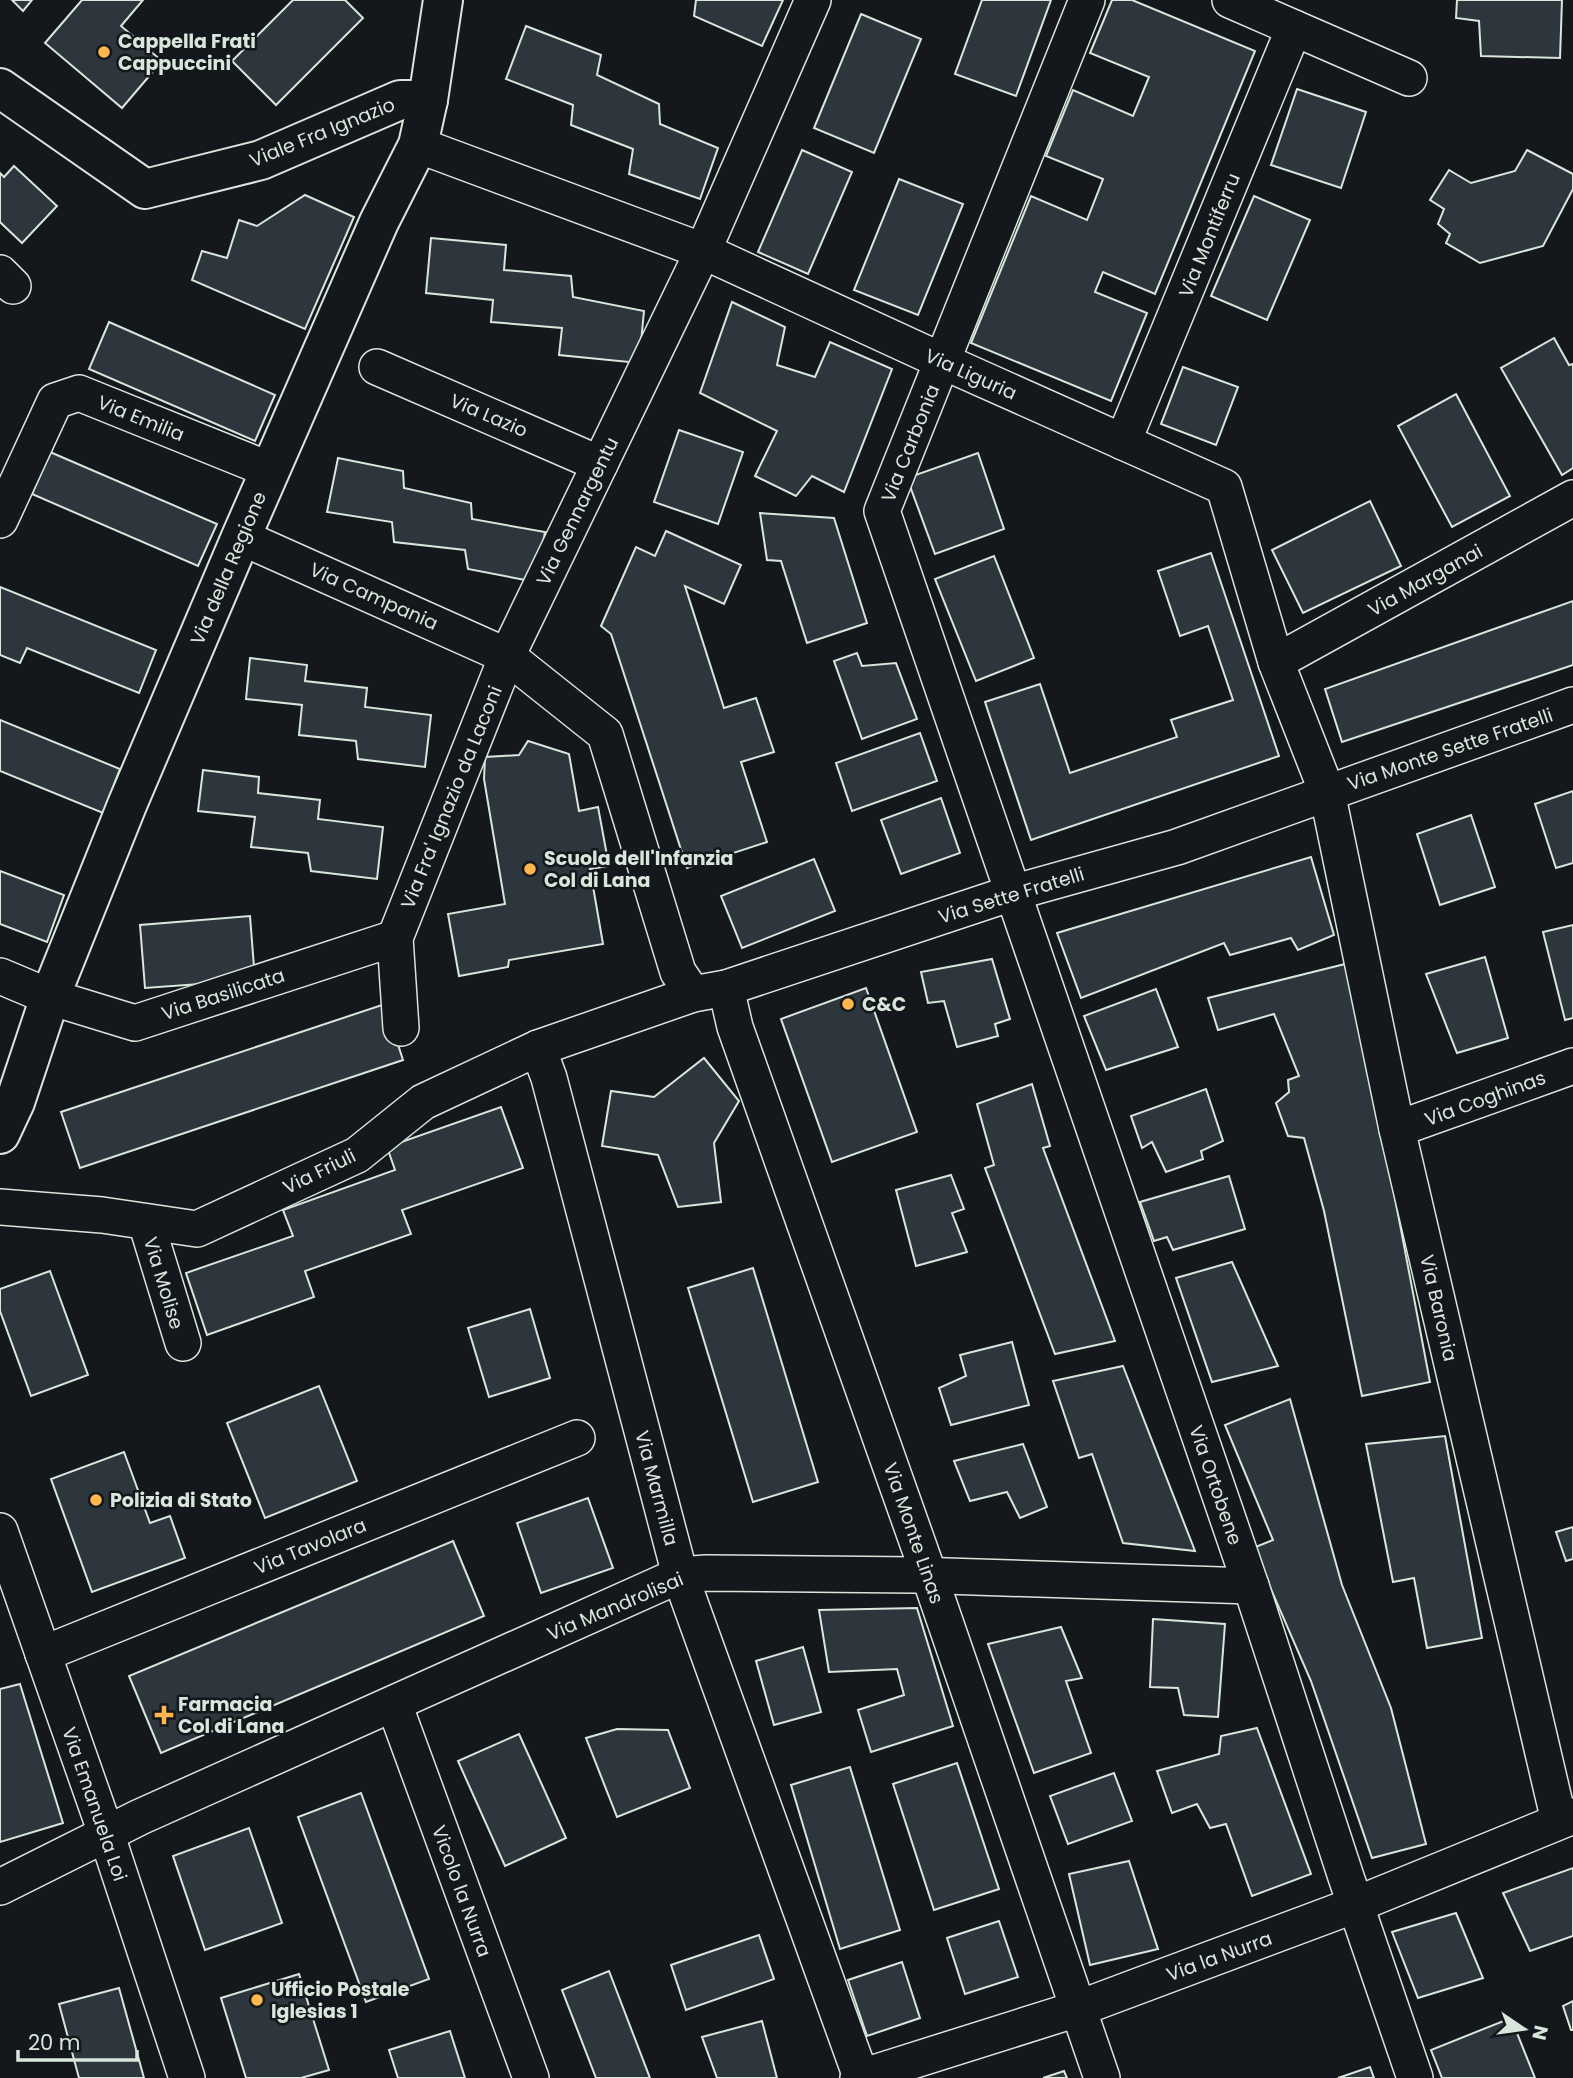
<svg xmlns="http://www.w3.org/2000/svg" width="1573" height="2078" font-family="Poppins,sans-serif">
<style>
.building{fill:#2c363c;stroke:#d8e6dc;stroke-width:2}
.lines{fill:none;stroke-linecap:round;stroke-linejoin:round}
.minor-casing{stroke:#d8e6dc;stroke-width:38}
.tertiary-casing{stroke:#d8e6dc;stroke-width:42}
.minor{stroke:#14181c;stroke-width:35}
.tertiary{stroke:#14181c;stroke-width:38}
.poi-dot{fill:#ffb74d;stroke:#14181c;stroke-width:2.5}
.labels{text-anchor:middle;stroke-width:5;stroke-linejoin:round;paint-order:stroke}
.poi-label{font-size:19px;font-weight:bold;fill:#d8e6dc;stroke:#14181c;text-anchor:start}
.street-label{font-size:19px;fill:#d8e6dc;stroke:#14181c}
</style>
<rect width="100%" height="100%" fill="#14181c"/>
<g class="building">
<path d="M12,0H32L23,11Z"/>
<path d="M82,0H143L121,26L162,61L122,108L45,43Z"/>
<path d="M293,0H345L363,18L276,105L232,61Z"/>
<path d="M696,0H783L762,46L694,16Z"/>
<path d="M982,0H1051L1016,96L955,74Z"/>
<path d="M1112,0H1132L1255,51L1155,294L1103,272L1095,292L1147,313L1111,401L971,343L1031,196L1087,220L1103,179L1046,156L1073,90L1133,116L1149,77L1090,53Z"/>
<path d="M1457,0H1562L1560,58L1481,56L1479,21L1456,18Z"/>
<path d="M861,14L921,39L874,153L814,128Z"/>
<path d="M526,26L601,55L597,75L659,104L660,124L718,148L700,199L629,174L633,149L571,125L573,105L506,79Z"/>
<path d="M1297,89L1366,112L1341,188L1271,165Z"/>
<path d="M802,150L852,172L808,274L758,252Z"/>
<path d="M1527,150L1573,174V189L1543,246L1480,263L1446,243L1450,234L1438,224L1444,209L1430,200L1449,170L1471,183L1515,171Z"/>
<path d="M14,166L57,206L22,243L0,222V173L4,177Z"/>
<path d="M899,179L963,204L918,315L854,290Z"/>
<path d="M305,195L354,217L305,329L192,280L202,251L227,258L239,220L257,226Z"/>
<path d="M1254,196L1310,220L1267,320L1211,296Z"/>
<path d="M431,238L506,245L504,270L571,276L573,297L644,311L639,363L559,355L562,328L491,322L493,300L426,293Z"/>
<path d="M732,302L785,327L777,365L815,377L830,342L892,369L844,492L812,476L796,496L755,476L777,431L700,393Z"/>
<path d="M109,322L275,395L255,441L89,369Z"/>
<path d="M1554,338L1569,365L1573,364V468L1562,475L1501,368Z"/>
<path d="M1183,367L1238,387L1216,445L1161,424Z"/>
<path d="M1456,394L1510,496L1452,527L1398,426Z"/>
<path d="M679,430L743,452L718,524L654,502Z"/>
<path d="M50,452L217,524L198,566L32,494Z"/>
<path d="M978,453L1004,529L935,554L907,478Z"/>
<path d="M338,458L403,471L404,488L471,503L472,519L545,532L536,582L468,569L465,550L394,542L392,522L327,512Z"/>
<path d="M1370,501L1401,566L1303,613L1272,550Z"/>
<path d="M760,513L834,518L867,623L807,643L781,561L767,560Z"/>
<path d="M666,531L741,565L724,604L685,586L724,708L756,698L774,752L741,762L767,842L687,868L611,634L601,626L636,547L655,556Z"/>
<path d="M1211,553L1279,756L1031,840L985,702L1040,684L1070,773L1177,737L1171,720L1233,700L1208,626L1180,636L1158,571Z"/>
<path d="M994,556L1034,658L976,681L935,579Z"/>
<path d="M0,587L156,650L139,693L27,648L20,663L0,655Z"/>
<path d="M1573,601V665L1342,742L1325,689Z"/>
<path d="M857,653L862,666L896,663L917,719L862,739L834,661Z"/>
<path d="M250,658L307,665L305,681L367,688L365,707L431,715L425,767L358,759L356,741L299,735L302,705L246,699Z"/>
<path d="M0,720L120,769L103,813L0,771Z"/>
<path d="M920,733L937,781L852,811L836,763Z"/>
<path d="M528,741L569,754L579,811L598,807L609,866L590,869L603,944L509,960L508,967L459,976L448,914L505,904L484,779L485,757L519,755Z"/>
<path d="M203,770L259,777L258,793L320,800L318,819L383,827L377,879L311,871L308,853L251,847L255,817L198,811Z"/>
<path d="M1573,791V863L1556,868L1535,804Z"/>
<path d="M941,798L960,853L901,874L881,820Z"/>
<path d="M1471,815L1495,887L1440,905L1417,834Z"/>
<path d="M1311,857L1334,935L1298,950L1291,938L1230,955L1224,943L1081,998L1057,933Z"/>
<path d="M814,859L835,911L742,948L721,896Z"/>
<path d="M0,871L64,895L47,942L0,924Z"/>
<path d="M250,916L255,980L145,988L140,925Z"/>
<path d="M1573,925V1018L1565,1020L1543,932Z"/>
<path d="M1485,957L1508,1038L1457,1053L1426,974Z"/>
<path d="M992,959L1010,1019L995,1024L998,1036L957,1047L944,1001L928,1003L921,972Z"/>
<path d="M1345,964L1394,1193L1430,1382L1362,1396L1324,1211L1304,1138L1288,1136L1276,1103L1289,1092L1288,1080L1299,1076L1274,1014L1218,1030L1208,998Z"/>
<path d="M866,988L917,1132L832,1162L781,1019Z"/>
<path d="M1156,989L1178,1047L1106,1070L1084,1016Z"/>
<path d="M385,1004L403,1060L80,1168L61,1112Z"/>
<path d="M704,1058L739,1101L714,1143L721,1202L678,1207L658,1155L602,1146L611,1091L654,1097Z"/>
<path d="M1032,1084L1050,1146L1043,1148L1115,1341L1055,1354L985,1168L994,1165L977,1104Z"/>
<path d="M1206,1089L1223,1141L1201,1151L1203,1159L1166,1172L1152,1142L1142,1148L1131,1116Z"/>
<path d="M501,1107L523,1168L402,1210L411,1234L305,1271L314,1297L207,1335L186,1273L293,1236L283,1210L395,1170L387,1147Z"/>
<path d="M951,1175L964,1209L952,1213L967,1252L916,1266L896,1190Z"/>
<path d="M1229,1176L1245,1229L1173,1250L1167,1237L1154,1241L1140,1202Z"/>
<path d="M1232,1262L1278,1366L1212,1382L1176,1278Z"/>
<path d="M753,1268L818,1482L753,1502L688,1288Z"/>
<path d="M50,1271L88,1375L31,1396L0,1311V1289Z"/>
<path d="M530,1309L550,1378L489,1397L468,1328Z"/>
<path d="M1012,1342L1029,1405L951,1425L939,1388L966,1376L960,1355Z"/>
<path d="M1123,1366L1195,1551L1123,1543L1092,1454L1079,1458L1053,1381Z"/>
<path d="M319,1386L357,1481L265,1518L227,1423Z"/>
<path d="M1290,1399L1342,1585L1391,1708L1426,1844L1372,1858L1311,1681L1253,1548L1273,1540L1225,1425Z"/>
<path d="M1445,1436L1482,1638L1427,1648L1414,1578L1393,1582L1366,1444Z"/>
<path d="M1023,1444L1047,1507L1020,1518L1007,1492L970,1501L954,1461Z"/>
<path d="M124,1452L150,1523L170,1516L185,1558L92,1592L51,1479Z"/>
<path d="M588,1498L613,1568L541,1593L517,1523Z"/>
<path d="M1573,1527V1559L1566,1561L1556,1532Z"/>
<path d="M453,1541L484,1616L161,1753L129,1676Z"/>
<path d="M917,1608L953,1726L871,1752L858,1710L904,1695L897,1669L829,1672L819,1610Z"/>
<path d="M1153,1619L1225,1624L1218,1717L1184,1715L1178,1688L1150,1687Z"/>
<path d="M1061,1627L1082,1678L1066,1681L1091,1753L1034,1773L988,1644Z"/>
<path d="M803,1647L821,1712L774,1725L756,1661Z"/>
<path d="M20,1684L63,1823L0,1842V1689Z"/>
<path d="M1257,1728L1311,1874L1252,1896L1226,1824L1210,1828L1197,1804L1172,1813L1157,1771L1219,1754L1221,1736Z"/>
<path d="M617,1729L668,1730L690,1788L617,1817L586,1738Z"/>
<path d="M519,1734L566,1838L505,1866L458,1761Z"/>
<path d="M957,1763L999,1889L934,1910L893,1784Z"/>
<path d="M850,1767L900,1930L840,1949L791,1785Z"/>
<path d="M1114,1773L1132,1821L1068,1844L1050,1796Z"/>
<path d="M361,1793L429,1979L366,2002L298,1817Z"/>
<path d="M249,1828L282,1923L205,1950L173,1856Z"/>
<path d="M1129,1861L1158,1949L1090,1965L1069,1874Z"/>
<path d="M1573,1868V1936L1530,1951L1503,1893Z"/>
<path d="M1456,1913L1483,1978L1418,1998L1392,1932Z"/>
<path d="M999,1921L1018,1977L965,1994L947,1938Z"/>
<path d="M759,1935L774,1979L686,2010L671,1965Z"/>
<path d="M902,1962L920,2018L867,2036L848,1980Z"/>
<path d="M609,1971L650,2078H596L562,1990Z"/>
<path d="M299,1974L329,2070L301,2078H246L221,1998Z"/>
<path d="M119,1988L144,2078H79L59,2004Z"/>
<path d="M1573,2001V2030H1571L1563,2006Z"/>
<path d="M1511,2018L1535,2078H1442L1431,2050Z"/>
<path d="M762,2021L777,2078H717L702,2037Z"/>
<path d="M450,2031L465,2078H398L389,2050Z"/>
<path d="M1370,2067L1374,2078H1338Z"/>
<path d="M1064,2071L1067,2078H1043Z"/>
</g>
<g class="lines">
<defs>
<g id="minor">
<path d="M1087,0L882,511L1251,1586L1346,1877L1415,2078"/>
<path d="M1294,28L1409,78"/>
<path d="M418,145L703,251L942,361L1224,487L1276,662L1327,792L1397,1129L1559,1821"/>
<path d="M0,273L13,286"/>
<path d="M377,367L600,464"/>
<path d="M1123,442L1294,28L1230,0"/>
<path d="M0,520L55,401L79,393L270,470"/>
<path d="M241,537L507,656L605,734L678,972L693,994"/>
<path d="M1276,662L1573,498"/>
<path d="M0,976L50,997L135,1023L395,938"/>
<path d="M726,988L735,1027L929,1575L1102,2078"/>
<path d="M401,1028L395,938L507,656L703,251L813,0"/>
<path d="M538,1048L549,1078L680,1575L861,2077"/>
<path d="M1397,1129L1573,1066"/>
<path d="M0,1207L102,1215L197,1229L357,1155L423,1102L538,1048L693,994L726,988L1012,893L1177,847L1573,705"/>
<path d="M146,1222L183,1343"/>
<path d="M0,1531L106,1833L187,2078"/>
<path d="M43,1654L577,1438"/>
<path d="M394,1704L531,2078"/>
<path d="M0,1887L140,1817L680,1575L706,1573L915,1575L1251,1586"/>
<path d="M858,2078L1077,2009L1355,1905L1573,1816"/>
</g>
<g id="tertiary">
<path d="M0,88L145,189L261,160L400,100H428"/>
<path d="M0,1134L15,1102L50,997L127,805L241,537L379,222L418,145L428,100L443,0"/>
</g>
</defs>
<use href="#minor" class="minor-casing"/>
<use href="#tertiary" class="tertiary-casing"/>
<use href="#minor" class="minor"/>
<use href="#tertiary" class="tertiary"/>
</g>
<g class="poi-dot">
<circle cx="104" cy="52" r="7"/>
<circle cx="530" cy="869" r="7"/>
<circle cx="848" cy="1004" r="7"/>
<circle cx="96" cy="1500" r="7"/>
<path d="M160.5 1704.5h7v7h7v7h-7v7h-7v-7h-7v-7h7z"/>
<circle cx="257" cy="2000" r="7"/>
</g>
<g class="labels">
<g class="poi-label">
<text x="118" y="48">Cappella Frati<tspan x="118" dy="22">Cappuccini</tspan></text>
<text x="544" y="865">Scuola dell'Infanzia<tspan x="544" dy="22">Col di Lana</tspan></text>
<text x="862" y="1011">C&amp;C</text>
<text x="110" y="1507">Polizia di Stato</text>
<text x="178" y="1711">Farmacia<tspan x="178" dy="22">Col di Lana</tspan></text>
<text x="271" y="1996">Ufficio Postale<tspan x="271" dy="22">Iglesias 1</tspan></text>
</g>
<g class="street-label">
<text transform="translate(322 132) rotate(-22)" y="7">Viale Fra Ignazio</text>
<text transform="translate(1209 235) rotate(-68)" y="7">Via Montiferru</text>
<text transform="translate(971 374) rotate(24)" y="7">Via Liguria</text>
<text transform="translate(489 415) rotate(23)" y="7">Via Lazio</text>
<text transform="translate(141 418) rotate(22)" y="7">Via Emilia</text>
<text transform="translate(910 443) rotate(-68)" y="7">Via Carbonia</text>
<text transform="translate(577 511) rotate(-64)" y="7">Via Gennargentu</text>
<text transform="translate(228 568) rotate(-67)" y="7">Via della Regione</text>
<text transform="translate(1425 580) rotate(-29)" y="7">Via Marganai</text>
<text transform="translate(374 596) rotate(24)" y="7">Via Campania</text>
<text transform="translate(1450 749) rotate(-19)" y="7">Via Monte Sette Fratelli</text>
<text transform="translate(451 797) rotate(-68)" y="7">Via Fra' Ignazio da Laconi</text>
<text transform="translate(1011 895) rotate(-17)" y="7">Via Sette Fratelli</text>
<text transform="translate(223 994) rotate(-18)" y="7">Via Basilicata</text>
<text transform="translate(1485 1098) rotate(-20)" y="7">Via Coghinas</text>
<text transform="translate(319 1171) rotate(-26)" y="7">Via Friuli</text>
<text transform="translate(164 1283) rotate(73)" y="7">Via Molise</text>
<text transform="translate(1439 1308) rotate(77)" y="7">Via Baronia</text>
<text transform="translate(1216 1485) rotate(71)" y="7">Via Ortobene</text>
<text transform="translate(657 1488) rotate(75)" y="7">Via Marmilla</text>
<text transform="translate(914 1533) rotate(71)" y="7">Via Monte Linas</text>
<text transform="translate(310 1546) rotate(-22)" y="7">Via Tavolara</text>
<text transform="translate(615 1606) rotate(-23)" y="7">Via Mandrolisai</text>
<text transform="translate(95 1804) rotate(71)" y="7">Via Emanuela Loi</text>
<text transform="translate(462 1891) rotate(70)" y="7">Vicolo la Nurra</text>
<text transform="translate(1219 1956) rotate(-20)" y="7">Via la Nurra</text>
</g>
</g>
<g transform="translate(1524 2029) rotate(103)" stroke="#14181c" stroke-width="5" paint-order="stroke">
<path d="M0-5L12 26L0 18L-12 26Z" fill="#d8e6dc"/>
<text y="-10" font-size="19" font-weight="bold" text-anchor="middle" fill="#d8e6dc">N</text>
</g>
<path d="M18 2050v10h119v-10" fill="none" stroke="#d8e6dc" stroke-width="3.5"/>
<text x="28" y="2050" font-size="21" fill="#d8e6dc" stroke="#14181c" stroke-width="5" paint-order="stroke">20 m</text>
</svg>
